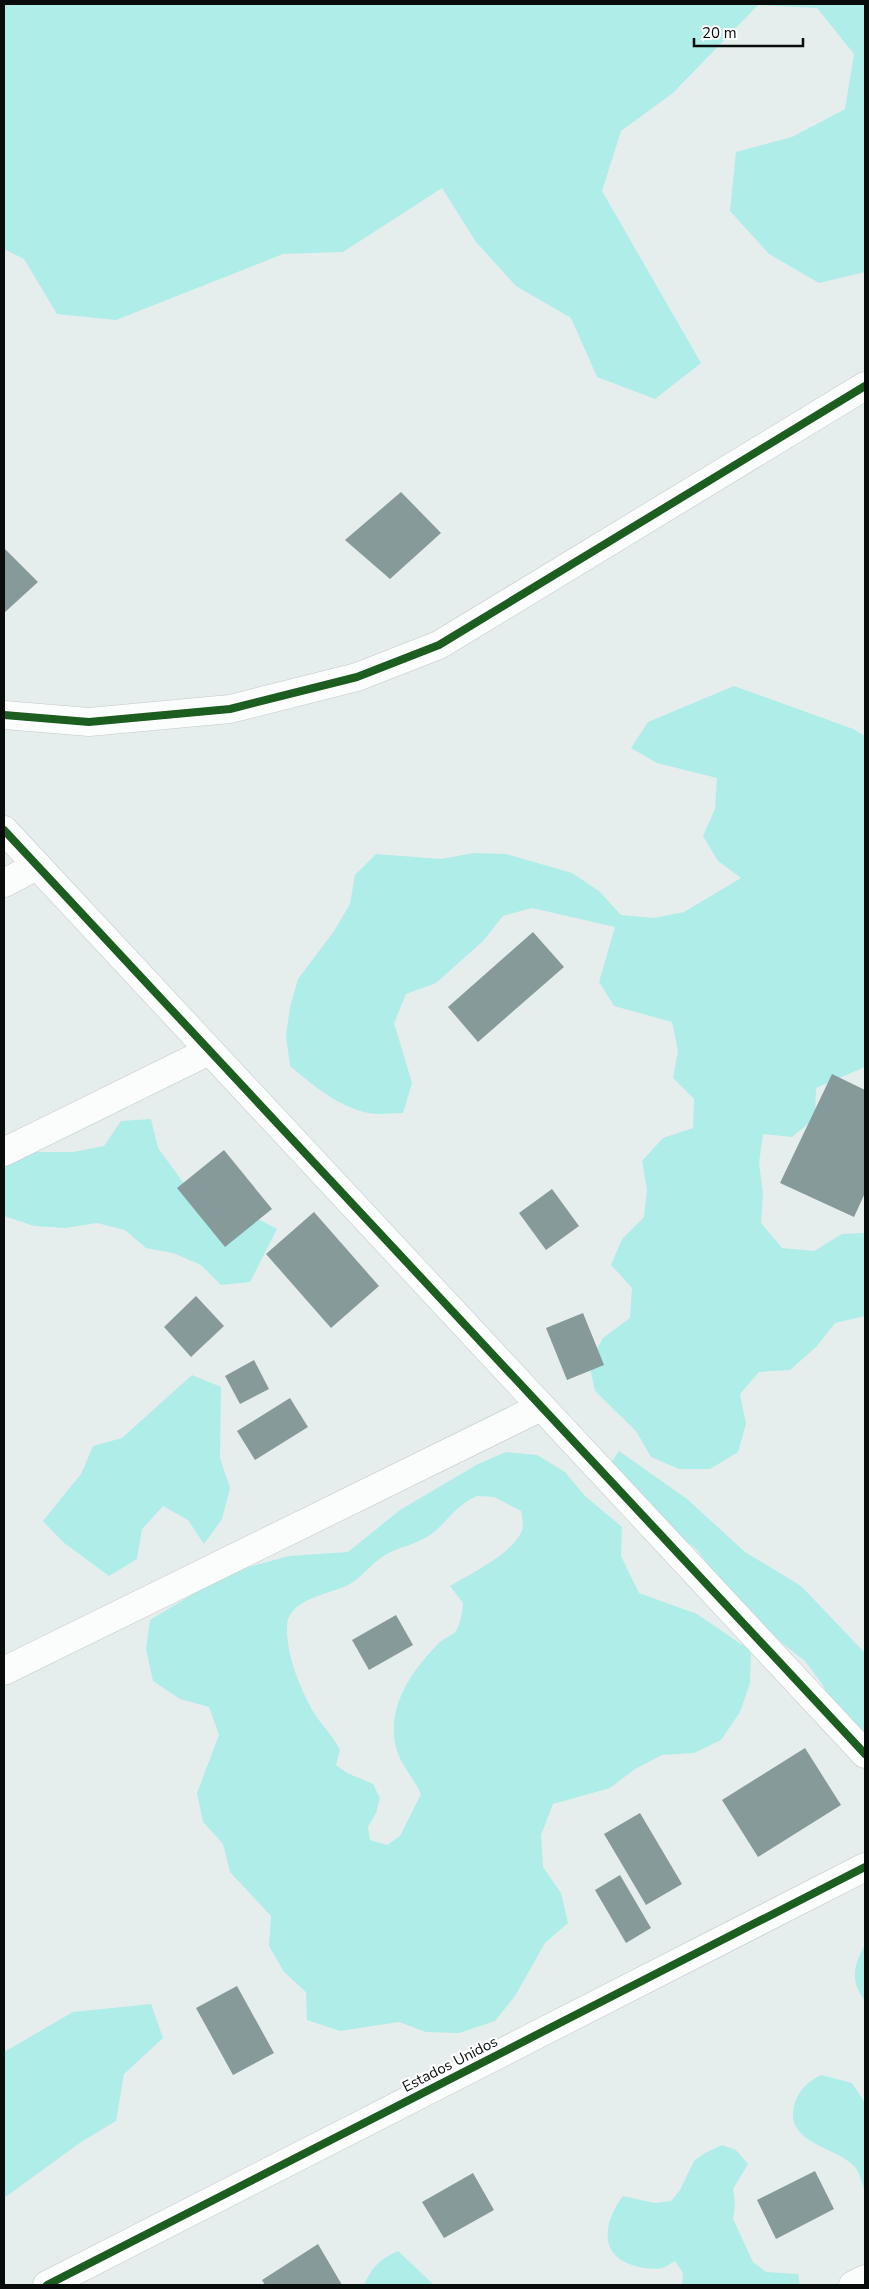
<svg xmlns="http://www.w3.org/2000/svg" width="869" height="2289" font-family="'Nunito Sans',sans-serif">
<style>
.green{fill:#aeede8;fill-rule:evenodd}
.building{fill:#859a99}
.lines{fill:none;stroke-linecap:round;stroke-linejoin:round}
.street-casing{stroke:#c2c8c8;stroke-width:29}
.street{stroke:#fbfcfc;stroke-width:28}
.cycleway-casing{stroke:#fff;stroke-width:11}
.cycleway{stroke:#1b5e20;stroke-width:8}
.labels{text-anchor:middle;stroke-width:4.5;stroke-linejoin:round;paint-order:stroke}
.street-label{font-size:15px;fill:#080d0c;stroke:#fff}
</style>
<rect width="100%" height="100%" fill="#e6eeed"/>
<g class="green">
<path d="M4,4H865V272L819,283L769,254L730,211L736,152L792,137L845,109L854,54L817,8L758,5L673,93L621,131L602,191L701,363L655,399L597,377L571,318L516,286L476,242L442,188L343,252L283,254L116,320L57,314L24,259L4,249Z"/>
<path d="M734,686L853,729L865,736V1067L816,1088L815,1118L792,1137L763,1134L759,1163L763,1194L761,1223L782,1248L814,1251L842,1234L865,1233V1316L835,1323L816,1347L790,1370L759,1372L740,1394L746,1424L738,1452L710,1469H679L651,1457L636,1431L595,1391L589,1363L603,1338L630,1318L632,1288L611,1265L622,1239L644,1217L647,1190L642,1161L663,1138L693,1128L694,1099L673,1078L678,1051L672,1022L614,1006L599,982L615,927L532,908L503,916L483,941L436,983L406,994L394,1023L412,1083L403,1113C394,1113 385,1114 376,1114C343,1111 314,1086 290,1066L286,1036L290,1007L298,979L334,931L350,904L355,875L376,854L441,859L474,853L506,854L572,873L599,891L621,915L654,918L684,912L741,878L718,861L703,836L715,809L717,778L657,763L631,748L648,722Z"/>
<path d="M151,1119L158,1148L196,1200L249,1214L277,1229L250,1282L221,1285L201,1265L173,1253L146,1248L125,1230L97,1223L65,1228L34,1226L7,1217L4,1214V1152H73L104,1146L121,1121Z"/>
<path d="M192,1375L221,1387L220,1458L230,1488L222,1519L204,1544L188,1520L163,1506L142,1529L137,1559L109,1576L63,1542L43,1521L81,1474L93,1446L122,1438Z"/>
<path d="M619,1451L687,1499L745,1552L801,1586L865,1653V1737L830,1701L823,1685L805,1661L782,1643L725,1588L697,1550L662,1520L654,1507L629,1487L610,1464Z"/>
<path d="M506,1452L537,1455L565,1472L585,1496L622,1527L621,1556L639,1593L697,1614L751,1651L750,1683L740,1712L721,1740L694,1753L662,1755L635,1769L610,1788L553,1804L541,1835L543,1867L561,1893L568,1923L545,1943L515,1996L495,2021L459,2033L426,2032L399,2022L340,2031L307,2020L306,1992L284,1972L269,1946L271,1916L230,1872L223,1844L203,1822L197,1793L219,1735L209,1707L180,1699L153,1681L146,1649L150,1620L230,1572L289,1556L348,1552L400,1510L478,1464ZM477,1496L494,1497L521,1511C522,1516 523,1523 523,1527C518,1551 470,1574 450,1586L463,1603C462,1612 461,1625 455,1632C451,1636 444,1638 439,1643C412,1670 384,1709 397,1751C402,1766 414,1779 421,1794L400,1836L387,1845L370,1840L368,1827L376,1813L380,1798L373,1784L347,1773L336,1765L340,1750C333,1735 322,1726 314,1713C300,1689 286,1654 287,1626C288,1598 332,1594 350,1584C363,1576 372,1563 385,1555C399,1547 417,1544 430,1535C449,1521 453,1507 477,1496Z"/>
<path d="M865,1945V2001C850,1981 853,1966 865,1945Z"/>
<path d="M151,2004L163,2038L124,2074L116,2121L81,2142L4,2198V2052L73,2012Z"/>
<path d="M821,2075L852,2083L865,2103V2192C862,2184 860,2173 855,2167C836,2146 785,2144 794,2106C798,2090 807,2082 821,2075Z"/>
<path d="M722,2145L736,2150L748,2164L733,2189L735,2204L733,2219L753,2262L766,2272L798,2274L800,2285H682L683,2273L675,2261C671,2263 666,2267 662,2268C654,2270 642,2268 635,2266C597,2256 604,2221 623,2196L654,2203L671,2201L680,2190L694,2161L705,2153Z"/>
<path d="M398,2251L433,2284V2285H364C372,2267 380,2259 398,2251Z"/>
</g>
<g class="building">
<path d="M401,492L441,533L390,579L345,540Z"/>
<path d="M4,548L38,582L4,613Z"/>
<path d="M533,932L564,967L478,1042L448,1007Z"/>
<path d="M832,1074L865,1090V1193L854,1217L780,1183Z"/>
<path d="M224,1150L272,1209L225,1247L177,1188Z"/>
<path d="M552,1189L579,1226L546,1250L519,1213Z"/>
<path d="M314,1212L379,1286L331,1328L266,1254Z"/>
<path d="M196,1296L224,1326L191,1357L164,1327Z"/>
<path d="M583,1313L604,1365L567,1380L546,1328Z"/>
<path d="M254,1360L269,1389L240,1404L225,1376Z"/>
<path d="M290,1398L308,1427L255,1460L237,1431Z"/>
<path d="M396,1615L413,1645L369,1670L352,1640Z"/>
<path d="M805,1748L841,1805L758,1857L722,1800Z"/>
<path d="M640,1813L682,1884L646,1905L604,1834Z"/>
<path d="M620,1875L651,1928L626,1943L595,1890Z"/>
<path d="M237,1986L274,2053L233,2075L196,2008Z"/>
<path d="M815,2171L834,2209L776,2239L757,2200Z"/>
<path d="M473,2173L494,2210L444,2238L422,2202Z"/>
<path d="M318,2244L342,2285H265L262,2280Z"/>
</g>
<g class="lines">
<defs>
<g id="street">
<path d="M4,715L89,722L230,709L357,677L439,645L865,386"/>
<path d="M4,830L865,1754"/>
<path d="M4,883L37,866"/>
<path d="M4,1152L209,1051"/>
<path d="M4,1671L541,1407"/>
<path d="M47,2285L865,1867"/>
<path d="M853,2285L865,2279"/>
</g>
</defs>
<use href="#street" class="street-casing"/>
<use href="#street" class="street"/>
<defs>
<g id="cycleway">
<path d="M4,715L89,722L230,709L357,677L439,645L865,386"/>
<path d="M4,830L865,1754"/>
<path d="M47,2285L865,1867"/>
</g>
</defs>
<use href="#cycleway" class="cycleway-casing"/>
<use href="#cycleway" class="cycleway"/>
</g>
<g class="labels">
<g class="street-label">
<text transform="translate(450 2064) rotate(-27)" y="5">Estados Unidos</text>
</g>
</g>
<rect width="869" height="2289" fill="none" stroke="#080d0c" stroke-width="10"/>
<path d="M694 38v8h109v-8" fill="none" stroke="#080d0c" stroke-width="2.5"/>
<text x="702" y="38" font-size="15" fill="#080d0c" stroke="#ffffff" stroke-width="4" paint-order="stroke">20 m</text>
</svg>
